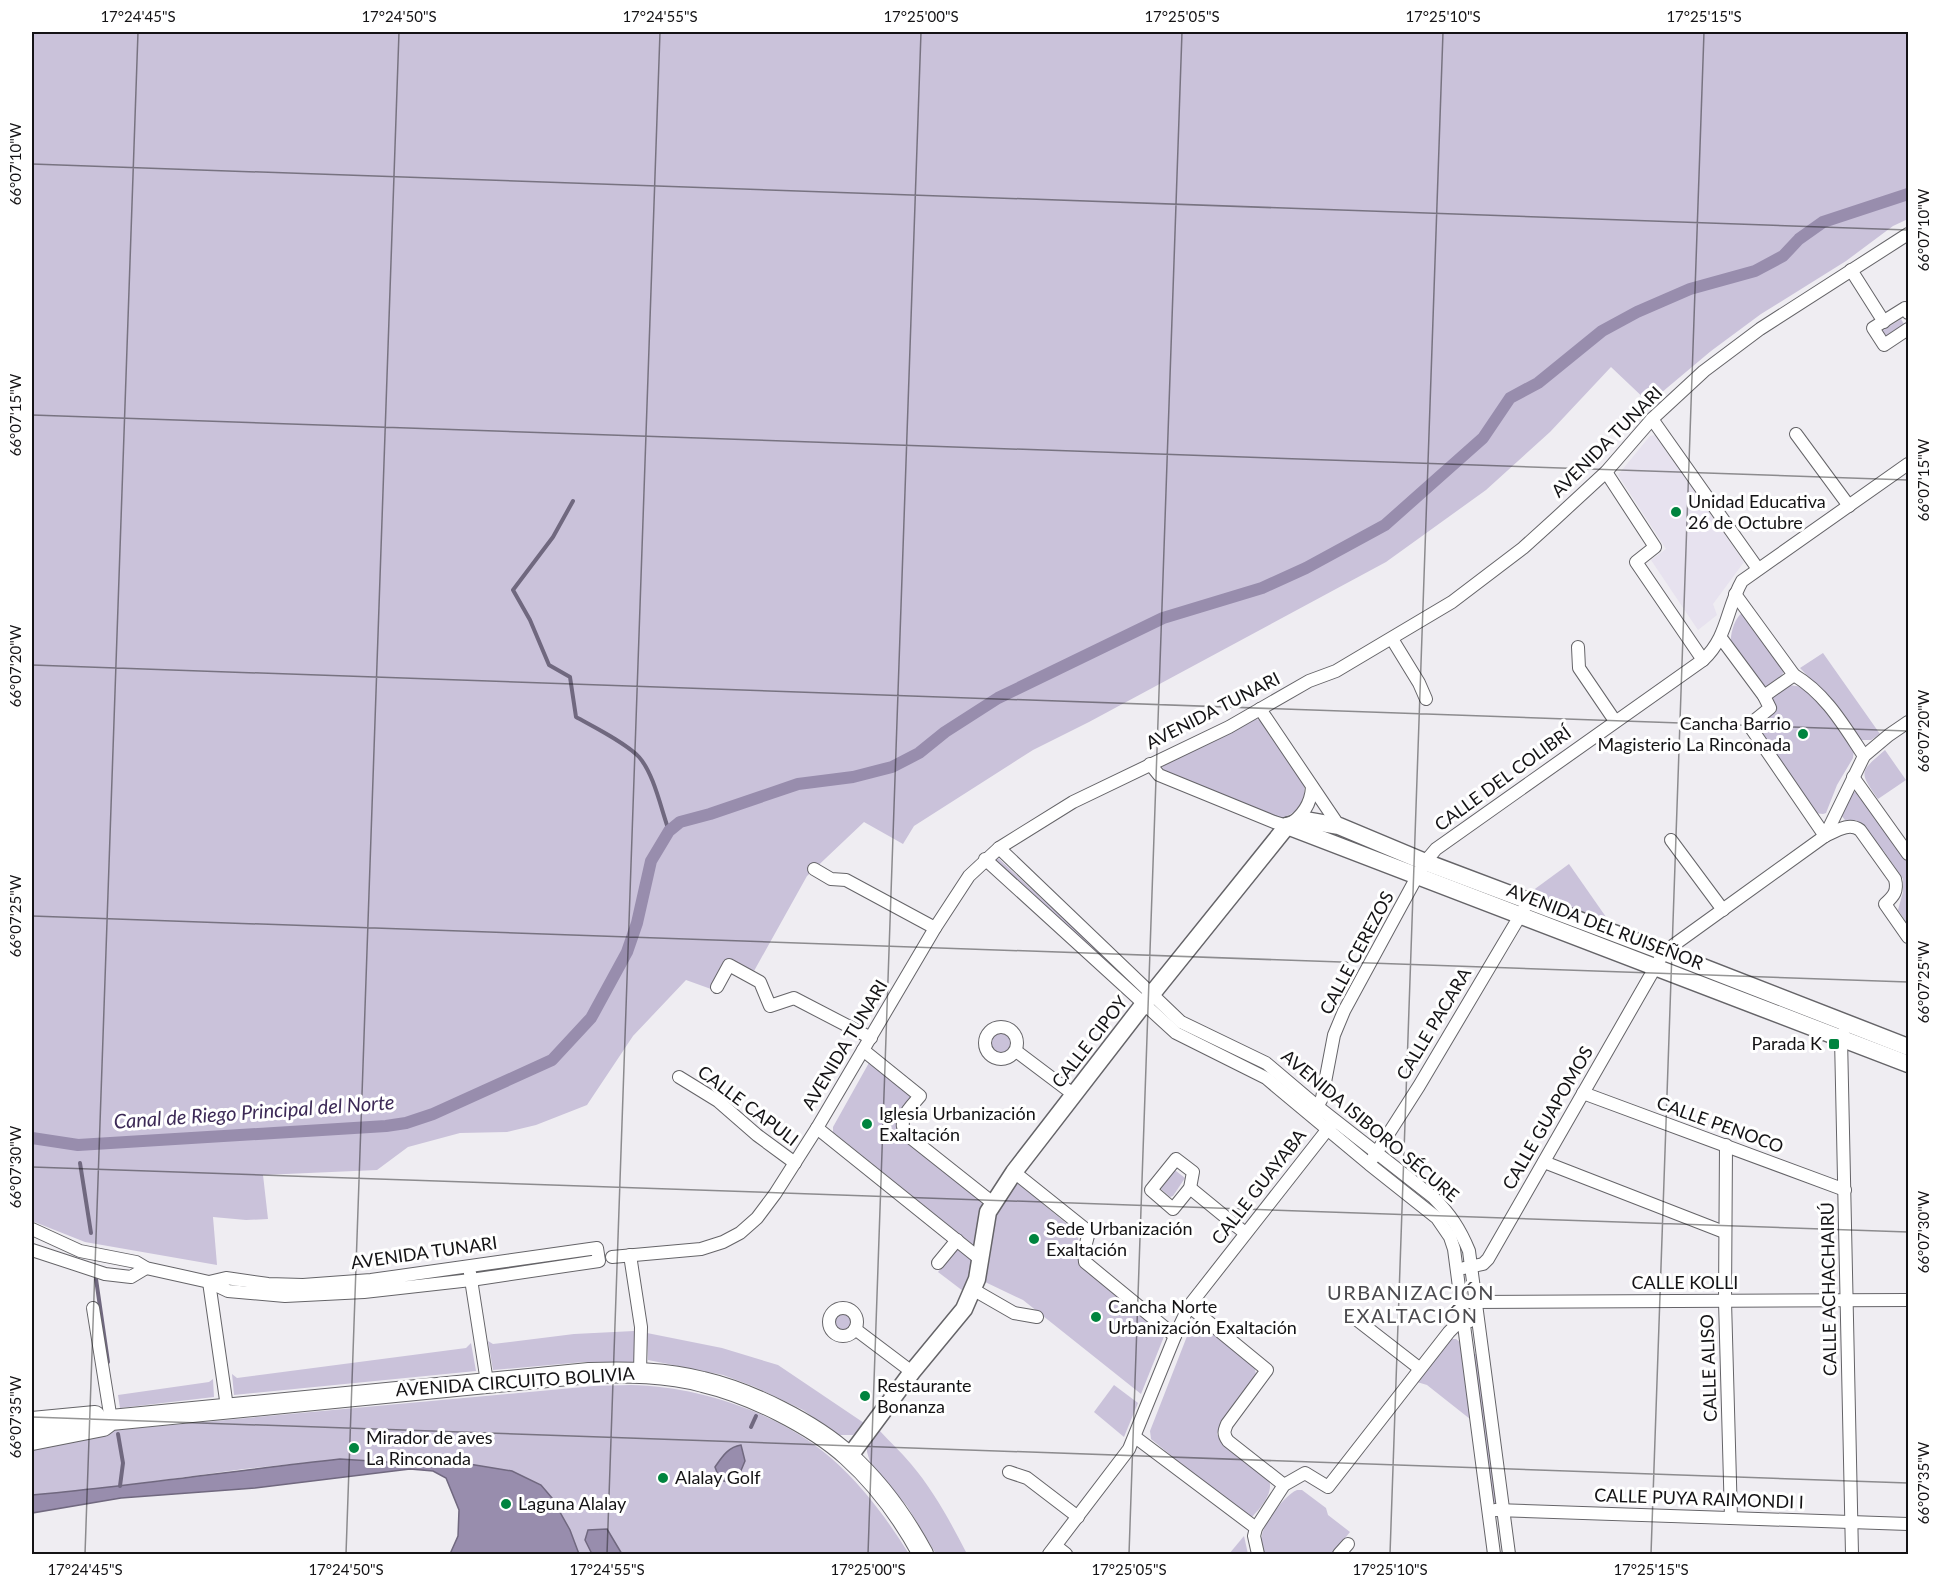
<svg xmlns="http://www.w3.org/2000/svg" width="1940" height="1586" font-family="Lato,sans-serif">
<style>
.built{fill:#e7e2ef}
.green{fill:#cac2da}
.water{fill:#988dad;stroke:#70687f;stroke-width:1.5}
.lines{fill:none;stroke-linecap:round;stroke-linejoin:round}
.stream{stroke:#70687f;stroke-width:4}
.canal{stroke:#988dad;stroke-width:12}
.street-casing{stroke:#656468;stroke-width:14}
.secondary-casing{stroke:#656468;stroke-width:19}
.primary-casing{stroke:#656468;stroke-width:22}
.street{stroke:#fff;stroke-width:12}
.secondary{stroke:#fff;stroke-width:16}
.primary{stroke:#fff;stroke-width:20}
.ticks{fill:none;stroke:#141315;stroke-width:1.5;stroke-opacity:0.45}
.poi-dot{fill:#00843f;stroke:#fff;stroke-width:2}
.labels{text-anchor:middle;stroke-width:6;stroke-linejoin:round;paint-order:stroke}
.street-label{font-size:18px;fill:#141315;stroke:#fff}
.poi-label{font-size:18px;fill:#141315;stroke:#fff;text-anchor:start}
.water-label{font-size:20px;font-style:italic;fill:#3c2956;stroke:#fff}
.neighbourhood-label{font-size:20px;letter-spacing:1.5px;fill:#4c4b4f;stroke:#fff}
.neatline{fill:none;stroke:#141315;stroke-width:2}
.ticks-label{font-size:15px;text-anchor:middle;fill:#141315}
</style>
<rect width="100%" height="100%" fill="#efedf2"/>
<path class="built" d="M1655,435L1744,562L1713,604L1717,615L1698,630L1651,560L1666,549L1618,475L1650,436Z"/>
<g class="green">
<path d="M32,32H1908V219L1893,226L1846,261L1761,314L1711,351L1649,403L1611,367L1550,432L1486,490L1386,562L1089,722L1033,750L914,826L903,844L864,822L807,876L754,971L729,958L711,989L686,980L633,1036L587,1105L536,1125L507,1132L460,1133L408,1147L377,1170L263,1175L268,1219L246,1220L213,1217L217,1265L85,1242L32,1221Z"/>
<path d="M1901,319L1905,326L1887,338L1882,331Z"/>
<path d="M1742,613L1784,671L1782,675L1767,687H1765L1731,642C1730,633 1735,618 1742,613Z"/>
<path d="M1823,653L1880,734L1871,740H1860L1832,701L1800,668Z"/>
<path d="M1789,685L1803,687L1820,702L1854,749L1853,758L1837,785L1826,813L1823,814L1815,813L1757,728L1771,699Z"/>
<path d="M1256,719L1261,720L1304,783C1307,803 1295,816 1276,819L1162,770L1163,763Z"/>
<path d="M1885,750L1906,780L1878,799C1858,771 1860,772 1885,750Z"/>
<path d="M1854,792L1857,793L1908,863V925L1898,910L1903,892V879L1883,850L1880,851L1860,823L1856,820H1845L1841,815L1850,793Z"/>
<path d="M997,857L1145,995L1143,998L995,859Z"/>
<path d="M1569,864L1613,927L1528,894Z"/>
<circle cx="1001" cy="1044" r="11"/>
<path d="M870,1061L913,1097L897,1124L900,1133L987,1205L976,1245L972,1244L833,1132V1127Z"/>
<path d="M1173,1171H1176L1185,1178L1173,1196L1170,1197L1161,1189L1160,1187Z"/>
<path d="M1015,1181L1078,1233L1079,1262L1165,1334L1141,1394L1023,1300L983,1281L993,1219Z"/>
<path d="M959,1249L973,1260L967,1294L938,1272L952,1253Z"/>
<path d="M592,1254L593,1258L482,1273L481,1269Z"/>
<circle cx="843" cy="1323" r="9"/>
<path d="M1198,1322L1255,1368L1256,1376L1222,1421L1217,1434L1221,1441L1269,1480C1274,1493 1260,1509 1251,1518L1246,1517L1151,1439L1150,1431L1191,1326L1193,1323Z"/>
<path d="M634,1331L636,1362H584L493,1370L488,1341L493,1344L574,1334Z"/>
<path d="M647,1333L722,1348L778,1365L867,1425L853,1435H839L803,1410L755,1387L723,1375L648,1360Z"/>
<path d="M1451,1339H1456L1461,1343L1470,1419L1427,1385L1417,1382Z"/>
<path d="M471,1343L476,1371L234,1395L232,1374L237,1378L466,1348Z"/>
<path d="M1473,1354H1477L1497,1504H1493Z"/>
<path d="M213,1379L214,1397L120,1408L118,1395L209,1382Z"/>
<path d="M631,1385C698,1386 780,1413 831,1458C863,1486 887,1519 909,1554H450L458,1536L459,1510L446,1478L433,1471V1465L340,1459L244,1469L98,1489L32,1495V1446L95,1432L594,1386Z"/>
<path d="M1114,1385L1138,1403L1124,1437L1094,1412Z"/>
<path d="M879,1430C890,1442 901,1452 911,1464C934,1491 951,1523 967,1554H936L907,1506L871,1465L867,1452V1445Z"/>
<path d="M1297,1490H1302L1326,1508L1328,1515L1350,1532L1332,1554H1264C1262,1548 1260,1542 1262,1535C1264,1522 1285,1495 1297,1490Z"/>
<path d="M1244,1536L1248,1554H1229Z"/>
</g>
<g class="water">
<path d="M741,1445L745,1461L737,1480L731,1483L720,1480L715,1467C722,1457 728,1447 741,1445Z"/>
<path d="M340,1459L433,1465L469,1464L512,1471L541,1485L552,1498L570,1530L579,1554H450L458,1536L459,1510L446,1478L433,1471L410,1469L255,1488L121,1498L32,1513V1495C135,1486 237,1470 340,1459Z"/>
<path d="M607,1529L622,1554H592L585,1540L588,1530Z"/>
</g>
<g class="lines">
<g class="stream">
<path d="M573,501L553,537L513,590L530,620L549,665L570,677L576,717C594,727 626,743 639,757C654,774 661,809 669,831"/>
<path d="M80,1163L91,1233"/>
<path d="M96,1279L108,1362"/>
<path d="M751,1427L756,1416"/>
<path d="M118,1434L123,1463L120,1486"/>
</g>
<path class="canal" d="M32,1138L78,1145L386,1126L406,1123L433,1114L552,1060L591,1018L627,952L637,923L651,861L669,831L680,822L710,814L798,784L853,777L892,767L919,753L945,732L998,698L1163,618L1262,588L1306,568L1385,525L1483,438L1510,398L1538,383L1602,331L1637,312L1690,289L1755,271L1783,256L1799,239L1823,222L1908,194"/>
<defs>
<g id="street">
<path d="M1851,270L1884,322"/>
<path d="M1908,313L1905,308L1873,328L1884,345L1908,329"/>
<path d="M1652,419L1758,569"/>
<path d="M1796,434L1849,506"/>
<path d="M1606,472L1655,547L1636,562L1703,660"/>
<path d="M1735,594L1794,675C1826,694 1844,726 1864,756"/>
<path d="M1721,638L1764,696L1770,708L1749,725L1825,836"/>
<path d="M1392,639L1419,683L1426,699"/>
<path d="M1578,647L1579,668L1615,721"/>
<path d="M1764,696L1794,675"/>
<path d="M1260,709L1339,826"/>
<path d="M1150,764L1159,775L1274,822L1287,826C1302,817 1311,805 1312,787"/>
<path d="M1853,777L1908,854"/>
<path d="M1825,836C1836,831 1849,822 1860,830L1895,879C1898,891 1894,896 1885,904L1908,937"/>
<path d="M1671,840L1723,910"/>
<path d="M999,848L1181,1022L1266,1063L1318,1107L1433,1197C1450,1214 1460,1229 1469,1251L1509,1554"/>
<path d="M985,859L1176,1033L1266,1078L1369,1164L1437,1218L1450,1237L1454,1249L1494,1554"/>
<path d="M814,869L831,879L846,880L935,928"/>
<path d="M717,987L729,965L760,982L770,1006L794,998L871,1038"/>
<circle cx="1001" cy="1043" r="16"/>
<path d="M1843,1033L1841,1038L1852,1554"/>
<path d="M863,1050L920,1096C911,1107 896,1119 906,1134L993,1203"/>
<path d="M1016,1051L1073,1094"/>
<path d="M679,1077L718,1101L757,1135L795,1163"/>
<path d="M1583,1093L1845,1190"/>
<path d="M1314,1113L1322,1098L1334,1035L1344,1011L1425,862L1436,849L1703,660C1728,637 1726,609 1742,581L1908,464"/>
<path d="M817,1128L980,1259"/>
<path d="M1726,1145L1725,1301L1731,1518"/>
<path d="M1373,1158L1419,1086L1524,909"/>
<path d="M1176,1159L1193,1172L1190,1188L1173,1209L1151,1190Z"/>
<path d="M1544,1162L1724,1232"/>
<path d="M1014,1172L1089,1232L1084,1251L1085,1262L1175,1336"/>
<path d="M1190,1188L1245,1233"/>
<path d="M32,1229L80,1251L136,1262L146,1268L209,1282L228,1291L285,1296L364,1292L471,1280L599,1261L597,1248L371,1280L303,1285L268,1284L226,1278L209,1282"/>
<path d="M32,1250L105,1274L131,1277L146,1268"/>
<path d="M630,1255L641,1327L640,1372"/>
<path d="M612,1257L701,1249L723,1242L740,1233L757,1218L775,1194L817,1128L935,928L969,876L999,848L1073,802L1229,727L1309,681L1336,671L1452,602L1523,548L1554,520L1606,472L1652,419L1704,371L1760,329L1908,234"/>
<path d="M938,1263L957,1240"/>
<path d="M1464,1268L1483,1264L1488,1259L1664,952L1825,836L1864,756L1889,735L1908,722"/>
<path d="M470,1273L487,1382"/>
<path d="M209,1282L227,1407"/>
<path d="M974,1290L1014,1313L1037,1317"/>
<path d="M1469,1302L1908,1300"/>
<path d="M1189,1306L1267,1370L1227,1424C1224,1431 1223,1434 1228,1441L1284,1485"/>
<circle cx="843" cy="1322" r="14"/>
<path d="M93,1308L111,1420"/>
<path d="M1352,1316L1419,1368"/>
<path d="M855,1329L912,1372"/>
<path d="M1135,1437L1256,1528"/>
<path d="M1009,1472L1027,1478L1078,1517"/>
<path d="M1495,1510L1908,1524"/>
<path d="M1056,1546L1066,1554"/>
<path d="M1049,1554L1129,1449L1175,1336L1189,1306L1331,1125"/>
<path d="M1258,1554L1254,1536L1256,1528L1284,1485L1305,1473L1328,1487L1449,1332L1455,1326L1470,1321"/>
<path d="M1339,1554L1348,1544"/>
</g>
<g id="secondary">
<path d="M1287,826L1908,1064"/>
<path d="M1287,826L1305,820L1339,826L1425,862L1664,952L1908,1047"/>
<path d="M849,1457L912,1372L964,1309L977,1279L988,1212L1014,1172L1143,1005L1287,826"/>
</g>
<g id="primary">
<path d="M32,1422L95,1416"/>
<path d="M32,1440L103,1426L111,1420L589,1373C628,1372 666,1372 703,1382C750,1393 813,1424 848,1456C878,1483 904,1519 923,1554"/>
</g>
</defs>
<use href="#street" class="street-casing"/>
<use href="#secondary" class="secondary-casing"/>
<use href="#primary" class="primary-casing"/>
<use href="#street" class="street"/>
<use href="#secondary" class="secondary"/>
<use href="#primary" class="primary"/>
</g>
<path class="ticks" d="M32,164L1908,230M32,415L1908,480M32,665L1908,731M32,916L1908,982M32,1167L1908,1232M32,1417L1908,1483M85,1554L138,32M346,1554L399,32M607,1554L660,32M868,1554L921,32M1129,1554L1182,32M1390,1554L1443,32M1651,1554L1704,32"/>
<g class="poi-dot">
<circle cx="1676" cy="512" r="6"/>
<circle cx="1803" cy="734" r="6"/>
<rect x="1828" y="1038" width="12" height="12" rx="3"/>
<circle cx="867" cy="1124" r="6"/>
<circle cx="1034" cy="1239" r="6"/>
<circle cx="1096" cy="1317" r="6"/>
<circle cx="865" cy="1396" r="6"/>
<circle cx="354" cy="1448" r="6"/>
<circle cx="663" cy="1478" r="6"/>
<circle cx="506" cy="1504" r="6"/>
</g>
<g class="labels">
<g class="street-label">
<text transform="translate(1607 442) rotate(-45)" y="6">AVENIDA TUNARI</text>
<text transform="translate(1213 711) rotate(-27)" y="6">AVENIDA TUNARI</text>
<text transform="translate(1503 779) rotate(-36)" y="6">CALLE DEL COLIBRÍ</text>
<text transform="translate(1605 927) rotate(21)" y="6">AVENIDA DEL RUISEÑOR</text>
<text transform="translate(1357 953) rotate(-62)" y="6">CALLE CEREZOS</text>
<text transform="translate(1434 1024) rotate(-59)" y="6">CALLE PACARA</text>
<text transform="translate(1090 1042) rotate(-52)" y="6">CALLE CIPOY</text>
<text transform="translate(845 1045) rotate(-59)" y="6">AVENIDA TUNARI</text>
<text transform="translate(748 1106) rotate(37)" y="6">CALLE CAPULI</text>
<text transform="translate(1548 1118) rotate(-60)" y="6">CALLE GUAPOMOS</text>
<text transform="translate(1720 1125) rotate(20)" y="6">CALLE PENOCO</text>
<text transform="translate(1370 1126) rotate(40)" y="6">AVENIDA ISIBORO SÉCURE</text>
<text transform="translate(1259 1187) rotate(-52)" y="6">CALLE GUAYABA</text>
<text transform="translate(424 1253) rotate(-8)" y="6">AVENIDA TUNARI</text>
<text x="1685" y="1289">CALLE KOLLI</text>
<text transform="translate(1829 1289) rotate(-91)" y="6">CALLE ACHACHAIRÚ</text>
<text transform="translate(1709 1368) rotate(-92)" y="6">CALLE ALISO</text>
<text transform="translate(515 1382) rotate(-4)" y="6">AVENIDA CIRCUITO BOLIVIA</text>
<text transform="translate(1699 1499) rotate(2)" y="6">CALLE PUYA RAIMONDI I</text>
</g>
<g class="poi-label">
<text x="1688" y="508">Unidad Educativa<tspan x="1688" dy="21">26 de Octubre</tspan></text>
<text x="1791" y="730" text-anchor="end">Cancha Barrio<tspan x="1791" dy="21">Magisterio La Rinconada</tspan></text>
<text x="1822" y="1050" text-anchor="end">Parada K</text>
<text x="879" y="1120">Iglesia Urbanización<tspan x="879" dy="21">Exaltación</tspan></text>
<text x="1046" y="1235">Sede Urbanización<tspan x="1046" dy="21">Exaltación</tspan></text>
<text x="1108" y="1313">Cancha Norte<tspan x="1108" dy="21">Urbanización Exaltación</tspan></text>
<text x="877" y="1392">Restaurante<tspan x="877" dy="21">Bonanza</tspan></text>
<text x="366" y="1444">Mirador de aves<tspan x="366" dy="21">La Rinconada</tspan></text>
<text x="675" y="1484">Alalay Golf</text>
<text x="518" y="1510">Laguna Alalay</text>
</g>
<g class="water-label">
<text transform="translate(254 1112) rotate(-4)" y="7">Canal de Riego Principal del Norte</text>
</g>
<g class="neighbourhood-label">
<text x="1411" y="1300">URBANIZACIÓN<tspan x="1411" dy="23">EXALTACIÓN</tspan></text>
</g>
</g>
<rect width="1940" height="1586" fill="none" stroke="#ffffff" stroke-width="66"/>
<rect x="33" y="33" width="1874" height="1520" class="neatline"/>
<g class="ticks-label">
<text x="138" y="22">17°24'45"S</text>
<text x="399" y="22">17°24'50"S</text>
<text x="660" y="22">17°24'55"S</text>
<text x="921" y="22">17°25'00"S</text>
<text x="1182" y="22">17°25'05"S</text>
<text x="1443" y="22">17°25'10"S</text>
<text x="1704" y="22">17°25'15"S</text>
<text transform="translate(16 164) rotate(-90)" y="5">66°07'10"W</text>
<text transform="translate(1924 230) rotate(-90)" y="5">66°07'10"W</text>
<text transform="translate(16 415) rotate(-90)" y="5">66°07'15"W</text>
<text transform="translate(1924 480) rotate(-90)" y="5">66°07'15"W</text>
<text transform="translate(16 666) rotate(-90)" y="5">66°07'20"W</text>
<text transform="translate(1924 731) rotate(-90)" y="5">66°07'20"W</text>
<text transform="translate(16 916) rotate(-90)" y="5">66°07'25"W</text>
<text transform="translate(1924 982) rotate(-90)" y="5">66°07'25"W</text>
<text transform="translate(16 1167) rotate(-90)" y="5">66°07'30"W</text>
<text transform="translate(1924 1232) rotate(-90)" y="5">66°07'30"W</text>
<text transform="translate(16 1417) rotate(-90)" y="5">66°07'35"W</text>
<text transform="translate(1924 1483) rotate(-90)" y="5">66°07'35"W</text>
<text x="85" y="1575">17°24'45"S</text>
<text x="346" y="1575">17°24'50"S</text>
<text x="607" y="1575">17°24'55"S</text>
<text x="868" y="1575">17°25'00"S</text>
<text x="1129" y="1575">17°25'05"S</text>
<text x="1390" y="1575">17°25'10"S</text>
<text x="1651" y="1575">17°25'15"S</text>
</g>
</svg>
